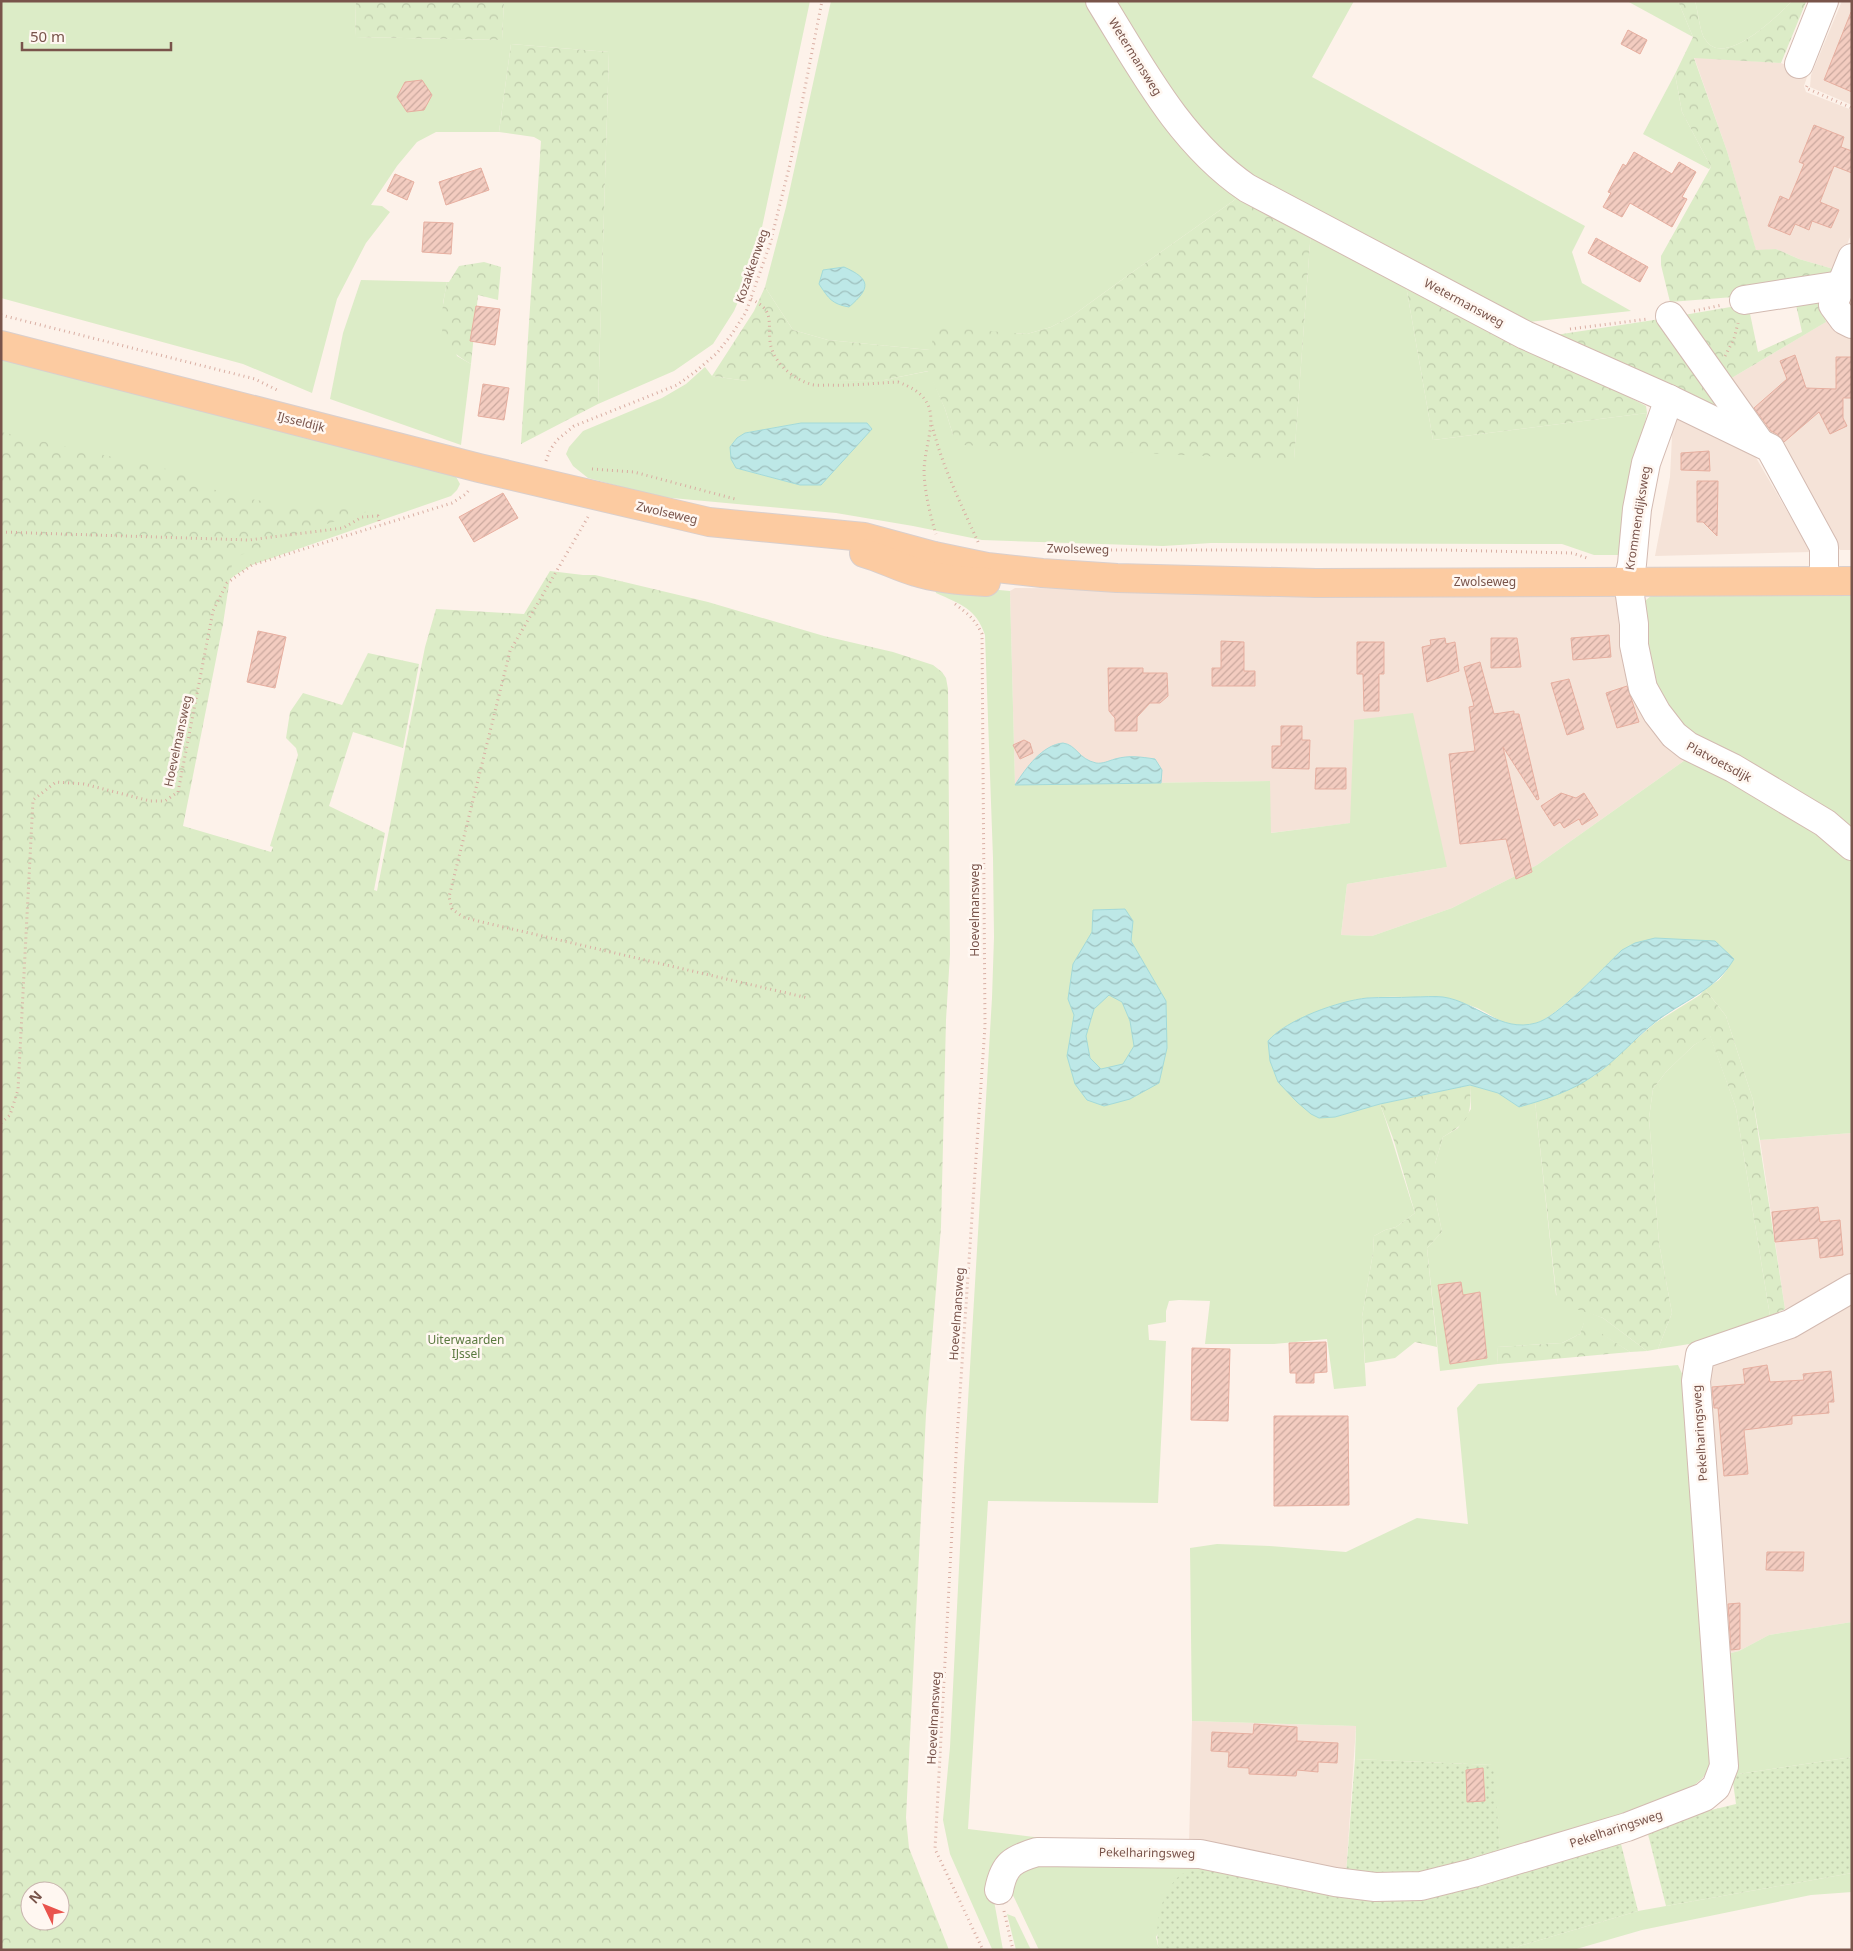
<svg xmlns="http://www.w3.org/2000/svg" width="1853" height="1951" font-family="'Noto Sans',sans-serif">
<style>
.residential{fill:#f5e3d8}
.grass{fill:#dcecc7;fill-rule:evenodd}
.forest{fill:url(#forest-crowns);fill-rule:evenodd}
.garden{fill:url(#garden-dots)}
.water{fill:url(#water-waves);stroke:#a3dad9;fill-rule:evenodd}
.building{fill:url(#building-hatch);stroke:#e7afa0}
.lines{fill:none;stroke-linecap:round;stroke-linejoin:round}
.minor-casing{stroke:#d3bab1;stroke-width:30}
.major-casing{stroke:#d9cfcd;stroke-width:30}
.path{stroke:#d9aea3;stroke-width:3;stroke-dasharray:1 4;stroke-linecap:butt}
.minor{stroke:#fff;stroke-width:28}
.major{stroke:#fccba1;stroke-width:28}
.labels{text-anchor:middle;stroke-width:5;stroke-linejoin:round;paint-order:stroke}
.street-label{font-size:12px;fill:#79544b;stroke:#fff7f1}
.park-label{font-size:12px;fill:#5b7a40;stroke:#fff7f1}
</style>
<defs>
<pattern id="forest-crowns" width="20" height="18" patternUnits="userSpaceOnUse" patternTransform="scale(1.25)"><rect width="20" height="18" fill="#dcecc7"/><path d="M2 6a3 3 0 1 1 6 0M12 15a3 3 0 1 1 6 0" fill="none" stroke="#c0ccac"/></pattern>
<pattern id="garden-dots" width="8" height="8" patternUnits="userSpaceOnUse" patternTransform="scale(1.25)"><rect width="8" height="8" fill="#dcecc7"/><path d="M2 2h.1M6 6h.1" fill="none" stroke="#c0ccac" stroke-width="1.8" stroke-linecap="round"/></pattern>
<pattern id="water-waves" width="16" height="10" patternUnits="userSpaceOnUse" patternTransform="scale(1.25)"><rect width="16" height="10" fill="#bde8e7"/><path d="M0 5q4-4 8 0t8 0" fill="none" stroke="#9ebfbd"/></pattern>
<pattern id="building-hatch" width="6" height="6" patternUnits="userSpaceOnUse" patternTransform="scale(1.25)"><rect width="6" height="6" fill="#f3ccc0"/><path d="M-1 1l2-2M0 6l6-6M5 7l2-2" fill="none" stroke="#caa89e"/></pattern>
</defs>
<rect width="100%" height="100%" fill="#fdf2ea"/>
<g class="residential">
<path d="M1842,1H1852V105L1810,87L1811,75Z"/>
<path d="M1694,57L1781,63L1808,74L1804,86L1806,92L1852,110V232L1837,270L1799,259L1776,249L1756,251L1727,151Z"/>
<path d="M1852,297V550H1840L1780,451L1725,382L1824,323L1850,301Z"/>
<path d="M1673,416L1716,434L1755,456L1811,552L1655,556L1670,477Z"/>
<path d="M1015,588L1622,592L1688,758L1537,865L1452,908L1372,936L1341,935L1347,884L1447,867L1354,720L1351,823L1270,833V781L1015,785L1010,591Z"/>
<path d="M1852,1133V1277L1785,1309L1760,1140Z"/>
<path d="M1852,1297V1622L1769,1635L1739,1651L1723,1655L1700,1375L1712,1357Z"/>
<path d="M1192,1721L1356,1726L1346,1874L1189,1844Z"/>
</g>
<g class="grass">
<path d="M1,1H356L355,37L502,40L504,1H810L754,265L734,311L713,344L674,371L598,404L609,52L511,44L499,132H436L417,142L397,166L371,205L382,206L390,212L366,243L337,299L312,393L243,364L1,298Z"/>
<path d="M831,1H1095L1243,192L1233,201L1134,271L1072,316L1051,327L1027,334L1011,333L930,350L828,340L793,330L765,287L786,207Z"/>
<path d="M1112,1H1354L1312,77L1585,226L1572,252L1582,283L1631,311L1520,323L1244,170L1191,124Z"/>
<path d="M1627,1H1678L1693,37Z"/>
<path d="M1695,1H1792C1778,16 1723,70 1705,39C1700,33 1698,11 1695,1Z"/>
<path d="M1675,74L1682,112L1711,167L1709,169L1643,134Z"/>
<path d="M1311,230L1405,280L1433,440L1647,413L1638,456L1624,555H1594L1562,544L1211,543L1163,546L982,540L913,526L836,513L661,497L588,478L573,466L566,454L569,447L583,431L662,398L686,384L705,367L712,376L747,381L884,380L929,371L945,409L953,435L1294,459ZM801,423L800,485L736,468L745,433Z"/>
<path d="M361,280L447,282L443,303L457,356L471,364L461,445L330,399L343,333Z"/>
<path d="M1,355L454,473L460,484L457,490L451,496L252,565L234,576L1,775Z"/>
<path d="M934,584L1010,591L1015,785L1270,781L1271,833L1350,823L1354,720L1413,713L1447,867L1347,884L1341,935L1372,936L1452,908L1537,865L1688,758L1742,781L1852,854V1133L1760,1140L1753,1100L1726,1016L1705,989L1719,980L1727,970L1622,950C1604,967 1557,1017 1536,1023C1501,1033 1493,1010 1465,1004C1434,998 1400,995 1367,998C1348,1000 1328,1008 1309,1016C1294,1022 1279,1028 1268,1041L1335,1117L1380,1104C1393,1140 1403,1177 1415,1213L1396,1227L1385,1230L1374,1236L1373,1253L1362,1317L1366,1386L1334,1389L1327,1339L1274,1344H1205L1210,1301L1179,1300L1169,1301L1166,1311V1322L1148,1325L1149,1340L1166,1341L1158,1503L988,1501L968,1829L1050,1839L992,1890L1003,1950L992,1949L950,1854L943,1820L950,1747L964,1468L992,998L994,937L993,858L985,635C976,608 960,604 936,593Z"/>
<path d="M1852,592V841L1699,746L1651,683L1644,621L1645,601L1652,595Z"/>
<path d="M1710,1035L1736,1108L1770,1316L1767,1320L1702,1342L1658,1349L1672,1313L1659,1243L1649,1118L1653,1089L1666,1072L1694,1045Z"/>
<path d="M1470,1085L1498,1093L1519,1107L1535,1102L1556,1295L1585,1311L1603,1318L1647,1351L1630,1352L1584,1323L1580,1334L1562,1343L1497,1347L1498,1364L1440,1371L1427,1248L1442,1232L1435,1197V1164L1443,1137L1458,1128L1471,1109Z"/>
<path d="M1678,1365L1686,1382L1695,1480L1696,1570L1712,1761C1708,1775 1700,1781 1689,1789L1501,1858L1492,1765L1355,1759L1356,1726L1192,1721L1190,1548L1217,1544L1270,1546L1346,1552L1417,1518L1468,1524L1457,1408L1478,1384Z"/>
<path d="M1852,1622V1757L1732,1775L1723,1655L1739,1651L1769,1635Z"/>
<path d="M1019,1865L1195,1866L1156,1937L1159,1950H1039L1010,1889Z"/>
<path d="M1852,1873V1892L1811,1895L1642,1930L1573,1950H1506L1638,1911Z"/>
<path d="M1007,1914L1015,1917L1031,1950H1016Z"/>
</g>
<g class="forest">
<path d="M356,1H504L502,40L355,37Z"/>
<path d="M1678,1H1695C1698,11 1700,33 1705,39C1723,70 1778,16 1792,1L1806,2L1781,63L1694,58L1727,151L1756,250L1776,249L1799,259L1837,270L1832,275L1746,296L1670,302L1661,265V256L1711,167L1682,112L1675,74L1693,37Z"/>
<path d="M511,44L609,52L598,404L521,444L541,141L534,137L499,132Z"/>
<path d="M1243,192L1311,230L1294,460L962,445L953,435L945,409L928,371L884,380L832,381H747L712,376L754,311L765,287L793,330L828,340L930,350L936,327L1027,334L1051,327L1072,316L1134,271L1233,201Z"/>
<path d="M484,262L501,267L498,300L478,295L471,364C462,359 453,353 447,344C437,331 444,297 447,282H449L459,266Z"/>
<path d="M1405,280L1646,406L1647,413L1433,440Z"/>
<path d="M1819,292L1826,322L1725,382L1678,316L1748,304L1758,352L1802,332L1795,300Z"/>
<path d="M1667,318L1733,414L1549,336Z"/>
<path d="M1,432L171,470C190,476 208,489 227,494C269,505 314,506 357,510L366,512L310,529L233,558L223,624L183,826L271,852L273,847L270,846L298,755L296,748L286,738L290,712L303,693L342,705L368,653L419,664L403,748L353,732L329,806L385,833L374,890L377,891L425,647L436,609L524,614L550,571L583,575H595L708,602L824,636L893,652L933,665L942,672L946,678L948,689L950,954L946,1020L941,1227L926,1414L906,1818L909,1848L949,1950H1ZM30,1891H60V1921H30Z"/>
<path d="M1705,989L1726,1016L1753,1100L1785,1309L1770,1316L1736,1108L1710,1036L1694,1045L1666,1072L1653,1089L1649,1118L1659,1243L1672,1313L1658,1349L1647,1351L1603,1318L1561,1304L1557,1300L1535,1102L1594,1076L1655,1023L1700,995Z"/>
<path d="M1470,1085C1471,1115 1471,1121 1443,1137L1435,1164V1197L1442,1232L1427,1248L1437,1347L1415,1342L1395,1358L1365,1363L1362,1317L1373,1253L1374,1236L1385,1230L1396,1227L1415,1213L1394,1141L1380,1104Z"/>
<path d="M1584,1322L1630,1352L1498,1364L1497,1347L1562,1343L1580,1334Z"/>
</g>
<g class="garden">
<path d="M1852,1757V1873L1666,1906L1646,1826L1736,1804L1732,1775Z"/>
<path d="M1355,1759L1493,1765L1501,1858L1430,1877L1346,1874Z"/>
<path d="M1620,1840L1638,1911L1506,1950H1159C1154,1928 1160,1897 1176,1879C1181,1874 1189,1870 1195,1866L1356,1892Z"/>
</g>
<g class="water">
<path d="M844,267C871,279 871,288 849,307C832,304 829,299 819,284L823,270Z"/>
<path d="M801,423H867L872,429L821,485H800L736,468L731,459L730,447L737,438L745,433Z"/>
<path d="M1063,743C1077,745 1078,759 1096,763C1103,764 1108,761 1115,759C1129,755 1141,757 1155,759L1162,770L1161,783L1015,785C1026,768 1042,745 1063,743Z"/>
<path d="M1125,909L1133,921L1131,941L1166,1001L1167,1048L1159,1083L1130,1099L1104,1106L1087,1100L1075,1084L1067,1056L1074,1015L1068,999L1073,964L1092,932L1093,910ZM1109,995L1122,1002L1130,1021L1134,1046L1123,1064L1101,1069L1090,1058L1086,1036L1094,1009Z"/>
<path d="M1655,938L1715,941L1734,959C1715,991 1682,1001 1654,1023C1633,1040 1616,1061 1593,1076C1572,1091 1544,1100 1519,1107L1498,1093L1470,1085L1380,1104L1335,1117L1319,1118L1311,1114L1297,1102L1278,1082L1270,1061L1268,1041C1287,1019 1339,1001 1367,998C1382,997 1398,998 1413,997C1423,997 1434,996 1443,997C1477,1002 1500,1033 1536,1023C1557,1018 1604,967 1622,950L1635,943Z"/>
</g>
<g class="building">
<path d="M1851,12L1852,13V92L1824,80Z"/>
<path d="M1628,30L1647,40L1640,54L1621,44Z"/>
<path d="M422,80L432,95L424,110L407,112L397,97L405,82Z"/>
<path d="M1814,125L1844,137L1841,147L1852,151V173L1834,166L1820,202L1839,210L1831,228L1812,221L1809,230L1795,224L1790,235L1768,226L1780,196L1789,200L1804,164L1799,162Z"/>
<path d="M1634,152L1672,174L1679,162L1696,172L1682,197L1687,199L1672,227L1630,203L1622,217L1603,207L1611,193L1608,192L1623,164L1626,166Z"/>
<path d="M481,168L489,190L446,205L439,182Z"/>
<path d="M395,174L414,182L407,200L387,191Z"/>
<path d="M424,222L453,223L451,254L422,252Z"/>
<path d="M1596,238L1648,267L1640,282L1588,253Z"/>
<path d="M476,306L500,309L495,345L470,341Z"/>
<path d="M1795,355L1806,388L1836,389V357H1852V398H1843V418L1847,426L1830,434L1819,412L1784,442L1777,434L1771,431L1754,408L1787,379L1780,361Z"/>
<path d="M483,384L509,388L504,420L478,416Z"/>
<path d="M1709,451L1710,471L1681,470V453Z"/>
<path d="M1697,481H1718L1717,536L1703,522H1697Z"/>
<path d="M503,493L518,518L474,542L459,517Z"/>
<path d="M258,631L286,637L275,688L247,682Z"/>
<path d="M1609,635L1611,657L1573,660L1571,638Z"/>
<path d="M1445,638L1446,644L1455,642L1459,671L1427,682L1422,647L1431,645L1430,640Z"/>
<path d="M1491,638H1517L1521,667L1491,668Z"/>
<path d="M1221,641L1244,642V671H1255V686H1212V668H1221Z"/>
<path d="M1357,642H1384V674H1379V711H1364L1363,674H1357Z"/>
<path d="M1480,662L1494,714L1514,711V714H1519L1539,799L1537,800L1503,747L1532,872L1516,879L1506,839L1460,844L1449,754L1475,751L1469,707L1474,706L1464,667Z"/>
<path d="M1108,668H1143V673H1167L1168,696L1160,703H1150L1137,717V731H1115V718L1109,711Z"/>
<path d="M1569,679L1584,729L1567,735L1551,683Z"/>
<path d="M1627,686L1639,722L1617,728L1606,693Z"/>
<path d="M1281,726H1302V740H1310L1309,769L1272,768V746H1281Z"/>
<path d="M1024,740L1030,743L1033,753L1020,759L1013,745Z"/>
<path d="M1316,768H1346V789H1315Z"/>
<path d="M1561,793L1576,798L1584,793L1598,815L1582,825L1579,819L1564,828L1560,822L1554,826L1541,806Z"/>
<path d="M1818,1207L1820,1222L1840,1220L1843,1255L1820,1258L1818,1238L1775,1242L1772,1212Z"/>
<path d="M1461,1282L1463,1295L1480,1292L1487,1358L1450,1364L1438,1285Z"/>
<path d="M1326,1342L1327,1372L1314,1373V1383H1296V1373H1290L1289,1343Z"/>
<path d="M1192,1348L1230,1349L1228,1421L1191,1420Z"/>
<path d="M1767,1365L1770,1382L1804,1380L1803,1374L1831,1371L1834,1402H1828L1829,1413L1792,1416V1424L1744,1430L1748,1474L1724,1476L1718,1408H1714L1712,1387L1745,1384L1743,1369Z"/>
<path d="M1274,1416H1348L1349,1505L1274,1506Z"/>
<path d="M1767,1552H1804L1803,1571L1766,1570Z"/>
<path d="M1740,1603V1649L1731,1650L1728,1604Z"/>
<path d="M1254,1724L1297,1727V1741L1338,1743L1337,1763L1318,1762V1772L1297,1770L1296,1776L1249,1774V1768L1228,1767L1229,1752L1211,1751L1212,1732L1253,1734Z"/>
<path d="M1483,1768L1485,1801L1467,1802L1466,1770Z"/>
</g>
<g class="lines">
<defs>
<g id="minor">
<path d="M1100,1C1142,69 1180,142 1247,188L1525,335L1669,399L1770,448L1824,547V580"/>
<path d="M1799,64L1824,1"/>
<path d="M1852,258L1833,305L1844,320L1852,324"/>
<path d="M1744,300L1841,285"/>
<path d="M1670,316L1758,440"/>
<path d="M1669,399L1646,463L1637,509L1632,564L1628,581L1634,624V645L1643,688L1657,713L1674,735L1688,746L1733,768L1825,823L1852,846"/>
<path d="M999,1890C1004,1864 1013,1859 1037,1852L1200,1854L1335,1882L1375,1887L1421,1886L1473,1873L1627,1827L1704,1797L1716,1787L1724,1766L1696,1381L1700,1355L1790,1324L1852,1288"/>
</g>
<g id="major">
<path d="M1,345L479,468L709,522L864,537L934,556L987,567L1042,573L1117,578L1316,583L1852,581"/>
<path d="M864,553C882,558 898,567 916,572C938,579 962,581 986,582"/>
</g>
</defs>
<use href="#minor" class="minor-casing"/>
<use href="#major" class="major-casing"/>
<g class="path">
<path d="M1807,86L1806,88L1852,108"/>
<path d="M751,299C774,311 768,318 770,341C772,361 791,378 810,384C815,386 823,385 829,385C852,386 875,383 898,382C951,401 924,435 924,473C925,493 930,515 936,534"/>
<path d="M1694,311L1722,305"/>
<path d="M1,315L255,379L279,391"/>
<path d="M1570,329L1648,319"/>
<path d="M1725,356L1734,339L1738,323"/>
<path d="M932,425C942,466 961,504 978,542"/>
<path d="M546,461L550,450L557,440L574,426L677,385L695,372L717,353L732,334L746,312L770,244L790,164L822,1"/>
<path d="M592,469L634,472L735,499"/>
<path d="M588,517L510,651L449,897L452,909L463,917L482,922L808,998"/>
<path d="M1,532L249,540L343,528L362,517L378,516L380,525"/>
<path d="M1076,550H1444L1572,553L1587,558"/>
<path d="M955,604C967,613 975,619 982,634L985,1026L957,1437L935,1849L983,1950"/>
<path d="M1,1123L10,1115L18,1090L33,800L56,782L84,784L150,801H165L178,792L213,611L227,583L252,565L452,503L466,494L469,490"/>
<path d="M1004,1911L1013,1950"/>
</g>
<use href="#minor" class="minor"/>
<use href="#major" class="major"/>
</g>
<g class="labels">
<g class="street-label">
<text transform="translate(1135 57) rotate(58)" y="4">Wetermansweg</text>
<text transform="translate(752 266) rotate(-71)" y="4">Kozakkenweg</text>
<text transform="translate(1464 303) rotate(28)" y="4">Wetermansweg</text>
<text transform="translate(301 422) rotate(14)" y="4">IJsseldijk</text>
<text transform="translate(667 513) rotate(13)" y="4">Zwolseweg</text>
<text transform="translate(1638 518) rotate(-81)" y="4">Krommendijksweg</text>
<text transform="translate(1078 549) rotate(1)" y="4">Zwolseweg</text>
<text x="1485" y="586">Zwolseweg</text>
<text transform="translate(178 741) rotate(-78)" y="4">Hoevelmansweg</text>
<text transform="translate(1719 762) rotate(28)" y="4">Platvoetsdijk</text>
<text transform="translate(975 910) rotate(-90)" y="4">Hoevelmansweg</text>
<text transform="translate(957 1314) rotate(-86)" y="4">Hoevelmansweg</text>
<text transform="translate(1700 1433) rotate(-94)" y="4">Pekelharingsweg</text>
<text transform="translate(934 1718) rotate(-87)" y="4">Hoevelmansweg</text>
<text transform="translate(1616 1829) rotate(-18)" y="4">Pekelharingsweg</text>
<text transform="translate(1147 1853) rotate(1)" y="4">Pekelharingsweg</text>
</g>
<g class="park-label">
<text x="466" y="1344">Uiterwaarden<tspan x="466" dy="14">IJssel</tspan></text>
</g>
</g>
<rect width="1853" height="1951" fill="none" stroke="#79544b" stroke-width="5"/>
<g transform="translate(45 1906) rotate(313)"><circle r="24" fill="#fff7f1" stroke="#c9b6af"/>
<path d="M0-4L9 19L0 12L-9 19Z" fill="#e9544d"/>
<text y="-8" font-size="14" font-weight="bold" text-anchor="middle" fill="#79544b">N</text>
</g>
<path d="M22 42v8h149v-8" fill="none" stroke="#79544b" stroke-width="2.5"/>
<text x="30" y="42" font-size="15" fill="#79544b" stroke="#fff7f1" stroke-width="4" paint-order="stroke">50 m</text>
</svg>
